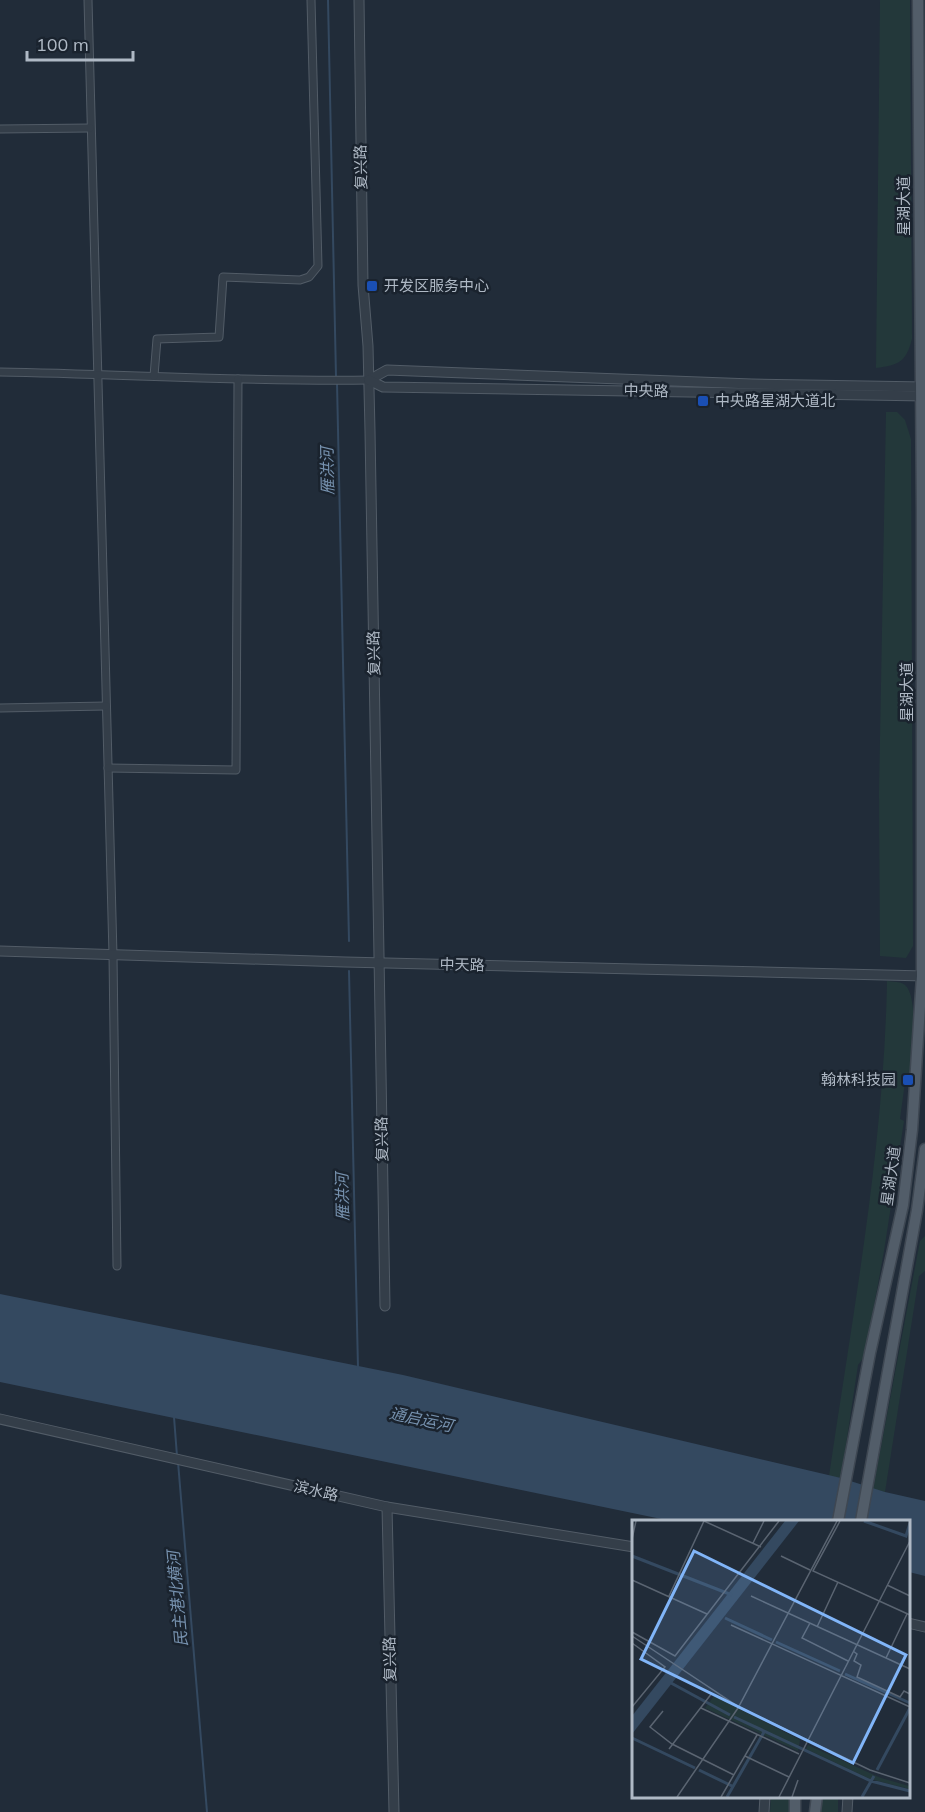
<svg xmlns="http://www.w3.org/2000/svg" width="925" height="1812" font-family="Mulish,'Noto Sans SC',sans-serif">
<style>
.green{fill:#23383a}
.water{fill:#344960}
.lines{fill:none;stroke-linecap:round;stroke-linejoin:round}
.stream{stroke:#344960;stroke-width:2}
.minor-casing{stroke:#525c67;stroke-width:9}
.tertiary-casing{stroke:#525c67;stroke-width:11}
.primary-casing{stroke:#3e4752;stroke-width:13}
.minor{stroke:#343e49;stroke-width:7}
.tertiary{stroke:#343e49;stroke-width:9}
.primary{stroke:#525d69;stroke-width:10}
.transit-dot{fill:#1a4fb4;stroke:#1a232e;stroke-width:2}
.labels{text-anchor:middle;stroke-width:5;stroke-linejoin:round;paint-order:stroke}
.street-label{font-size:15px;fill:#afb9c5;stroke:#1a232e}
.poi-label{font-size:15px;fill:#afb9c5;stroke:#1a232e;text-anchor:start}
.water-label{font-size:16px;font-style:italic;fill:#7691ae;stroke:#1a232e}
.inset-river{fill:none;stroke:#344960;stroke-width:3}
.inset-road{fill:none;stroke:#5a6471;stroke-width:1.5}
.view{fill:#81b5f8;fill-opacity:0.15;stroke:#81b5f8;stroke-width:3}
.inset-edge{fill:none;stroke:#afb9c5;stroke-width:3}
</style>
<rect width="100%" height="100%" fill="#212c39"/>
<g class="green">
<path d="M880,0H910L912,339C906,362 899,365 876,368Z"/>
<path d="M886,412H897L905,420L911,439L913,946L906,958L880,956L879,793Z"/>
<path d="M887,981C893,982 900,981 905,985C920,998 911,1062 910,1082H905L900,1119L904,1121L884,1251L865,1356L858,1365L841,1478L829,1476C853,1312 884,1147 887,981Z"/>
<path d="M925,1236V1271L919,1276L885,1492L873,1489L920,1241Z"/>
<path d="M771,1796H790V1812H770Z"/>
<path d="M822,1796H838V1812H821Z"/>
</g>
<path class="water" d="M0,1294L403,1375L841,1478L885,1492L925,1501V1576L909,1572L908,1521H671L0,1382Z"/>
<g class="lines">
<g class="stream">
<path d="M328,0L336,377"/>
<path d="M337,383L349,941"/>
<path d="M349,971L358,1368"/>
<path d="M174,1417L177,1456"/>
<path d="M178,1462L207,1812"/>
</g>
<defs>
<g id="minor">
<path d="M88,0L113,955L117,1266"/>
<path d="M0,129L90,128"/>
<path d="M0,372C123,374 246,382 369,380"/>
<path d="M154,376L157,339L219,337L223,277L300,280L309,277L318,266L311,0"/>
<path d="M0,708L106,706"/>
<path d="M108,768L236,770L238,379"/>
</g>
<g id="tertiary">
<path d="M359,0L363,285L368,346L370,431L385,1306"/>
<path d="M369,380L387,370L752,384L925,387"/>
<path d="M369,380L383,387L925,396"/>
<path d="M0,951L345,962L925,976"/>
<path d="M0,1419L387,1507L634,1547"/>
<path d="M387,1507L394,1812"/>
<path d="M908,1623L925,1627"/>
<path d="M764,1812L765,1796"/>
<path d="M847,1812L848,1796"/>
</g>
<g id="primary">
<path d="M838,1521L870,1353L903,1205L912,1130L922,976V510L918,0"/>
<path d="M861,1521L917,1210L925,1149"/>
<path d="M795,1812V1796"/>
<path d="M815,1812L817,1796"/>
</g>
</defs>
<use href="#minor" class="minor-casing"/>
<use href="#tertiary" class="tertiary-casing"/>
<use href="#primary" class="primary-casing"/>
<use href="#minor" class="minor"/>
<use href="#tertiary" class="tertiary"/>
<use href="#primary" class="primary"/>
</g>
<g class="transit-dot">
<rect x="366" y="280" width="12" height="12" rx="3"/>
<rect x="697" y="395" width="12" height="12" rx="3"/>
<rect x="902" y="1074" width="12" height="12" rx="3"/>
</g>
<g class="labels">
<g class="street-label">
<text transform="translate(361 167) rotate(-91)" y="5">复兴路</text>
<text transform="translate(904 206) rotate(-90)" y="5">星湖大道</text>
<text transform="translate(646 391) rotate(1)" y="5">中央路</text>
<text transform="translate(374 653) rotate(-91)" y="5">复兴路</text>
<text transform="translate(907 692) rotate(-90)" y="5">星湖大道</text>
<text transform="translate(462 965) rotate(1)" y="5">中天路</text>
<text transform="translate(382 1139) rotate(-91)" y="5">复兴路</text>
<text transform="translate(891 1176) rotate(-82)" y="5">星湖大道</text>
<text transform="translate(316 1491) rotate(13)" y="5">滨水路</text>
<text transform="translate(390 1659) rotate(-91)" y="5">复兴路</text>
</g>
<g class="poi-label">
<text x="384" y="291">开发区服务中心</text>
<text x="715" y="406">中央路星湖大道北</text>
<text x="896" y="1085" text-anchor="end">翰林科技园</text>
</g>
<g class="water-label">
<text transform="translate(327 471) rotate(-91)" y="6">雁洪河</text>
<text transform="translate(342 1197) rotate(-91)" y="6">雁洪河</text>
<text transform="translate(421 1419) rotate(12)" y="6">通启运河</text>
<text transform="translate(177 1599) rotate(-95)" y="6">民主港北横河</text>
</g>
</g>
<g transform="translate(632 1520)">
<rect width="278" height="278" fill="#212c39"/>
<path d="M82,176L168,220L166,231L73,188ZM176,225L249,258L277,266V269L238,259L174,229Z" fill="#23383a"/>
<path d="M153,1H167L0,214V196Z" fill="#344960"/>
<path class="inset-river" d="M232,1L274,16L278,3M0,36L100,75M93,98L140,120M144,122L208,151M213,154L278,183M39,163L98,195M102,197L239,261L278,271M0,218L63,248M67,250L100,266M245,250L278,188M95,277L132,212M230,277L242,256"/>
<path class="inset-road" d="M208,1L181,51L278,95M0,19L4,1M121,23L132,1M149,36L178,50M0,60L75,94M255,65L278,76M37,76L72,1L129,27M119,76L278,149M178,103L170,118L216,141M99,105L278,187M185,107L206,62M0,112L43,136L147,1M0,116L107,187L238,250L278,263M0,123L33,147L0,187M221,131L225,134L222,141L229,145L225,157L268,177L272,171L278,174M254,138L275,94M69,188L167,234M31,191L18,207L40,224L102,255M37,229L80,173M113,236L157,257M45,277L106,188L205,1M89,277L125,215M147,277L278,21M160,277L166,260"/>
<path class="view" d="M62,31L274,135L221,243L9,139Z"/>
<rect width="278" height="278" class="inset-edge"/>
</g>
<path d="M27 51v9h106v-9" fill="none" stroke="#afb9c5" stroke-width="3"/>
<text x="36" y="51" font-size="18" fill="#afb9c5" stroke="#1a232e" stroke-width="4.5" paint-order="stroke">100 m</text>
</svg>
